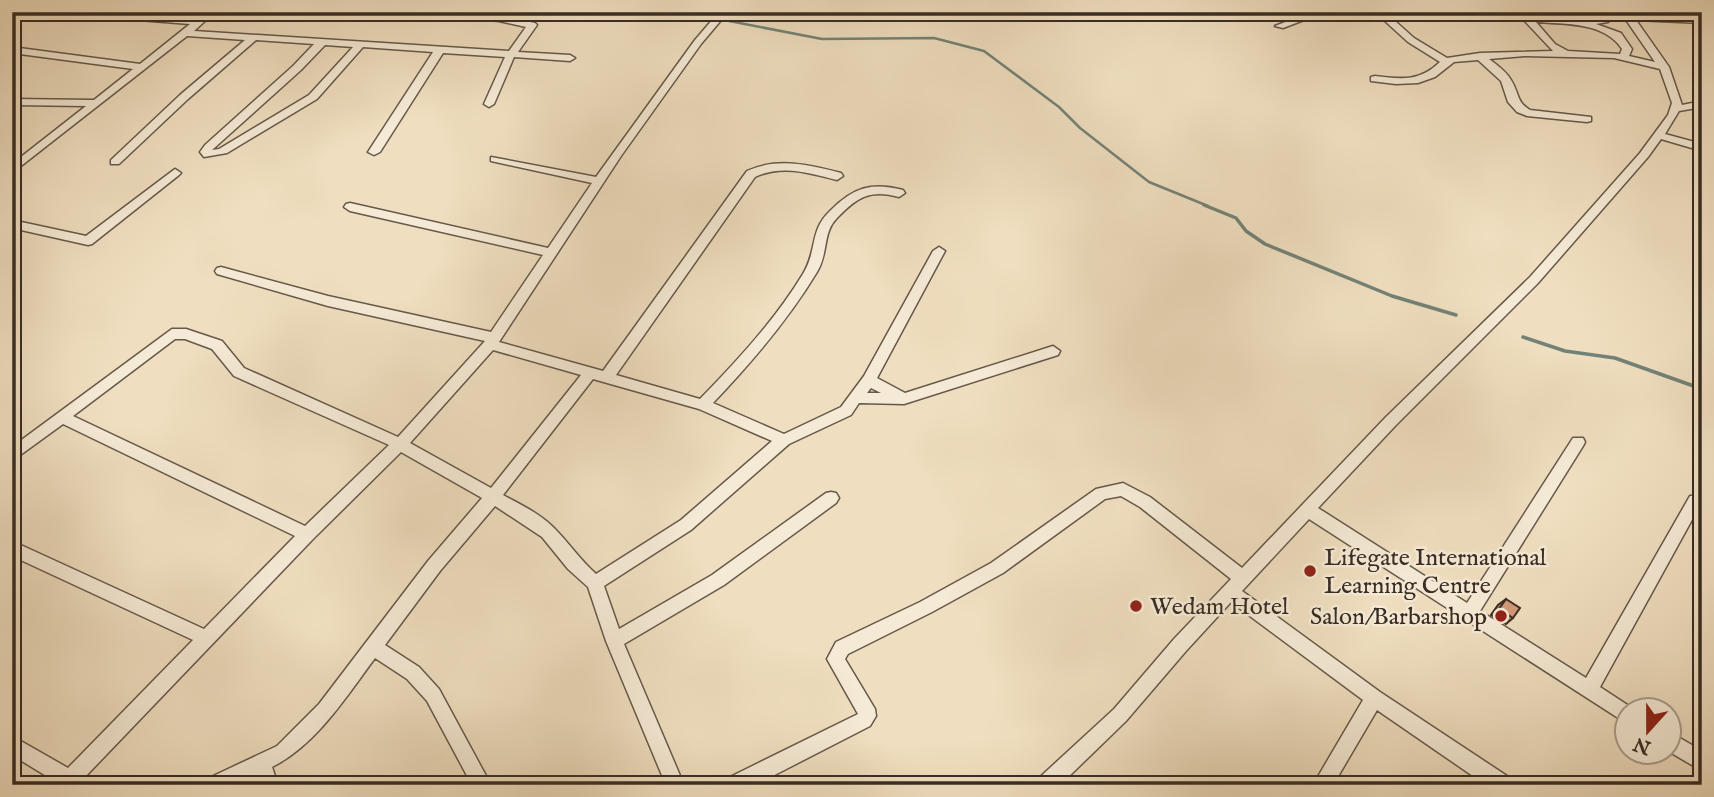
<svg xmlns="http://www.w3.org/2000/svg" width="1714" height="797" font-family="'IM FELL English',serif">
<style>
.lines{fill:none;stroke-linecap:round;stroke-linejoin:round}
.stream-far1{stroke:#738277;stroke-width:2.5}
.stream{stroke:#738277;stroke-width:3.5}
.minor-casing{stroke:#66584b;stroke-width:3}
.minor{fill:#f5ead5;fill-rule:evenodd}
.wall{fill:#b58469;stroke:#382c24;stroke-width:2}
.building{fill:#d2997a;stroke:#382c24;stroke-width:2}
.poi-dot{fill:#8f2418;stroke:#f5ead5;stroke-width:2.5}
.labels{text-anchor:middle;stroke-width:5;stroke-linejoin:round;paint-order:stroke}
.poi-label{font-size:24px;fill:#382c24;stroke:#f5ead5;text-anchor:start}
</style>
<rect width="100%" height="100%" fill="#efdebf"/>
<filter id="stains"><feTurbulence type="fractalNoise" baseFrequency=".00286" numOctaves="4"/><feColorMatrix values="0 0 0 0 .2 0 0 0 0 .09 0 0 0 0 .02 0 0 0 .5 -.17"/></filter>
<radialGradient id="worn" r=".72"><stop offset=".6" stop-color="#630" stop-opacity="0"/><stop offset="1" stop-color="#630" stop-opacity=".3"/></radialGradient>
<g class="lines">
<g class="stream-far1">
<path d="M647,12L711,19"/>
<path d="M724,20L822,39L934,38L984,51L1059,107L1080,128L1149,182L1208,206"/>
</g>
<g class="stream">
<path d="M1204,205L1236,218L1246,231L1265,244L1392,296L1456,315"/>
<path d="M1523,337L1565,351L1615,358L1702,389"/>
</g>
<defs>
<g id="minor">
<path d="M70,12H112L196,19L205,12H215L194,31L509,51L526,27L499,21L441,15L437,12C471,12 502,15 535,23L537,25L518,52L570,55L575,58L570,61L514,57L494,104L489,107L484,104L505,57L443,53L380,152L374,155L368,152L433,52L363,47L317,99L227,153L204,157L200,152L205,145L293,66L314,44L256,40L188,99L119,164H111V160L180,95L245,40L187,36L12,173V164L86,106L12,105V99L94,100L133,69L12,53V47L140,64L190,24L74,15ZM325,45L353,47L309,95L219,149L212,150L301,70Z"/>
<path d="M719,12H728L701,44L621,156L499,342L603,371L747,171C778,157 809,165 841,173L843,176L837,180C810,173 782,164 755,177L616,375L700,399C738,360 775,320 803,274C818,249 809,231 830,211C854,187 871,182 903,190L905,193L899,197C870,189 857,197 837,218C822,233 829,252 817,272C788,320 752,362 713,403L784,434L841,407L864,376L933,251L939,247L945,251L877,378L905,393L1053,346L1060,351L1058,355L904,404L859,403L851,415L789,444L691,530L604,586L619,629L712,575L826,493L831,492L836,493L839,498L836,503L724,585L624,644L684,785H666L606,641L588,587L568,569L542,537L495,506L440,571L385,645L419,667L439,689L491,785H472L427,701L407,679L375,658C346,697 316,745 272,767L278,785H260L256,775L236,785H207L209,778L277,746L319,704L428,561L482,498L401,452L313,539L84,778L88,785H61L12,755V736L68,768L193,640L12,556V541L204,629L295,536L63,424L12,461V447L172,329H186L222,341L244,368L398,437L485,341L328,306L217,274L215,271L217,268L221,267L328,296L491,332L543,255L350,211L344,207L346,204L350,203L548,248L592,183L491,161V157L596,177L695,40ZM175,339H185L212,349L234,376L389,445L305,526L73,416ZM493,350L581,375L491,488L410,443ZM593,379L699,409L772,441L681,520L596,574C580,560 569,543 555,529C541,514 521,505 503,495ZM871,388L881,393H867Z"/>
<path d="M1311,12H1325L1283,28L1275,26Z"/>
<path d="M1375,12H1385L1414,38L1447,58L1480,53L1553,51L1522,18L1520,16L1525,13L1530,16L1585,20L1602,18L1606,12L1702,17V23L1636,20L1669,67L1682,105L1702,101V107L1679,111L1665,134L1702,144V151L1661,139L1648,157L1538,283L1396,425L1318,508L1467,603L1573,438H1583L1585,442L1583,446L1480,611L1586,678L1690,496L1702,495V507H1699L1600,687L1632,708L1633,710H1626V723L1309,519L1242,591L1380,692L1510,778L1512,785H1486L1377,710L1333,785H1313L1363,700L1231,602L1186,651L1126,721L1060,785H1037L1039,778L1114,709L1174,639L1231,579L1140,507L1121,496L1105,499L1003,573L932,612L848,654L845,659L875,709L876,716L870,726L755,785H726L728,778L858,714L827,659L836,642L920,602L991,563L1096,489L1123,483L1150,497L1242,568L1386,417L1530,277L1640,153L1668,115L1672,103L1660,69L1614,58L1525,56L1489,59C1497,65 1506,71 1511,80C1519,92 1516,102 1530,110L1591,117V121L1587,122L1527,116L1517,112L1508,102L1501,81L1478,60L1454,62L1435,77L1418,83L1396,84L1371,81V77L1375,76C1402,79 1419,82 1440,62L1408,42ZM1613,17H1624L1655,62L1629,56L1632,49L1621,33L1596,24L1608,22ZM1536,22C1565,24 1605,22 1622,49L1620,54L1568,51L1555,44Z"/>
<path d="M175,169L181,173L179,175L92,244L88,245L12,228V220L86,236Z"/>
<path d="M1668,731L1702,751V771L1668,751Z"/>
</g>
</defs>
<use href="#minor" class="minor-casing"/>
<use href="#minor" class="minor"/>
</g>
<path class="wall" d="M1506,599L1513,618L1506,624L1491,615L1498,605Z"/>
<path class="building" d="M1506,599L1520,608L1513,618L1499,609Z"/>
<g class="poi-dot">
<circle cx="1310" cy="571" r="7"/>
<circle cx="1136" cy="606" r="7"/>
<circle cx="1501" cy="616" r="7"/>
</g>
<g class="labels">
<g class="poi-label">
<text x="1324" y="565">Lifegate International<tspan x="1324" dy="28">Learning Centre</tspan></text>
<text x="1150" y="614">Wedam Hotel</text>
<text x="1487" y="624" text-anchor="end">Salon/Barbarshop</text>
</g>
</g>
<rect width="1714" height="797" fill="none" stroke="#efdebf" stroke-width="42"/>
<rect x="14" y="14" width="1686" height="769" fill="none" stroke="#382c24" stroke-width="3.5"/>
<rect x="21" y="21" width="1672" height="755" fill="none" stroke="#382c24" stroke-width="2"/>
<g transform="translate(1648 731) rotate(201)"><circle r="33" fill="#f5ead5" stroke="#a99e8e" stroke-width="2"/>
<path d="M0-5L12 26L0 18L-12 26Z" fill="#8f2418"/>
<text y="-10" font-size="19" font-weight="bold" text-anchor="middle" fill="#382c24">N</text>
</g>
<rect width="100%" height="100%" filter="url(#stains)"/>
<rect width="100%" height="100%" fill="url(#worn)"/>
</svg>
